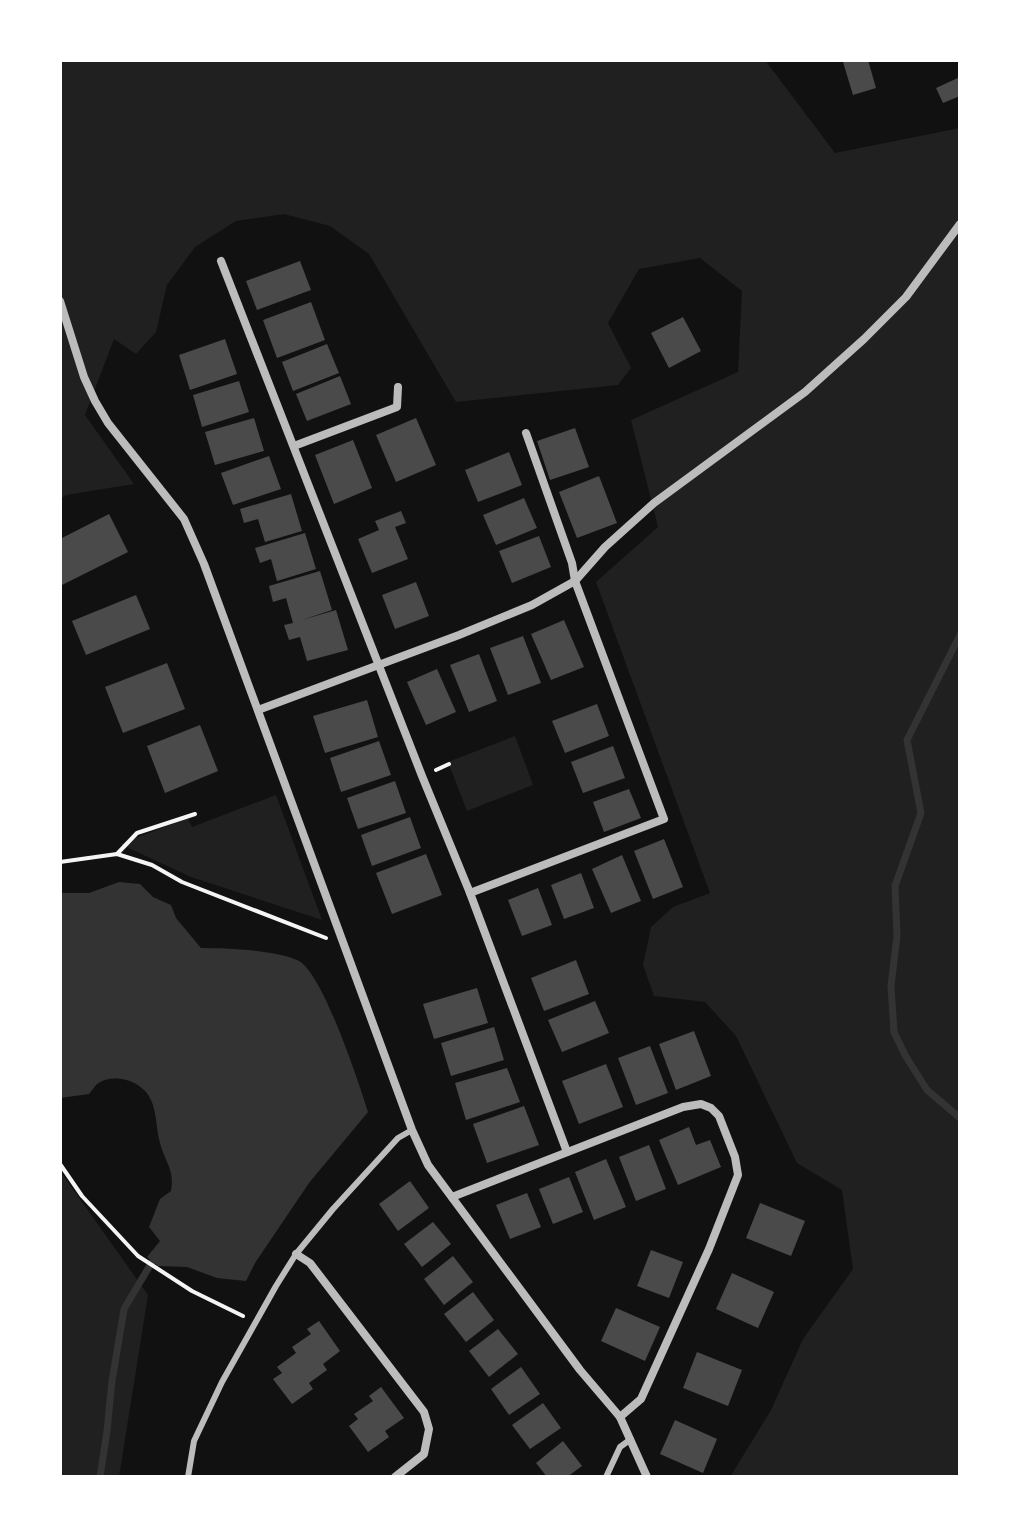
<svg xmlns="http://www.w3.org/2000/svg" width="1020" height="1537" font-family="'Sofia Sans Condensed',sans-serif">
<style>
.green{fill:#202020}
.water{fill:#333}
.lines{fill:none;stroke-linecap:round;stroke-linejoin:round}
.stream{stroke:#333;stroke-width:7}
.building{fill:#4a4a4a}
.path{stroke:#f5f5f5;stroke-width:4}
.service{stroke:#bcbcbc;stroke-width:6}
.minor{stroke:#bcbcbc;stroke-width:8}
</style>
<rect width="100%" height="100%" fill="#111"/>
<g class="green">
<path d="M60,60H765L835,153L960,128V1477H730L771,1410L803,1339L853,1269L842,1190L797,1163L736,1036L705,1002L654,996L643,965L651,927L673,907L710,893L596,582L658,527L631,420L738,372L742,291L700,258L639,269L608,323L631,368L618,385L456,402L369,254L330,226L284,214L236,221L195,247L167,285L156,332L136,354L114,339L85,415L134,484L66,495L60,499Z"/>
<path d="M515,736L533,785L467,811L448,762Z"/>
<path d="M276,795L322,920L191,877L120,844L188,818L192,827Z"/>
<path d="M60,1171L148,1295L119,1477H60Z"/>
</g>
<path class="water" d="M119,882L140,884L153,897L171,905L176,918L201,948C225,948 279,950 299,961C323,974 359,1083 368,1112L309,1183L255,1263L246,1281L217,1278L187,1267L158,1266L147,1257L160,1241L149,1227L160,1199L171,1191C175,1170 165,1162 160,1143C156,1129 157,1113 151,1100C143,1081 114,1072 97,1084C94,1087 92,1091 89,1094L60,1098V893H89Z"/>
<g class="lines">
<g class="stream">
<path d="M960,635L907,740L921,813L895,886L897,936L891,986L894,1032L905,1055L927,1090L960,1118"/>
<path d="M100,1477L107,1431L112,1381L124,1309L152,1262"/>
</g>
</g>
<g class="building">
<path d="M848,60H868L876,88L853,95L843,62Z"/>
<path d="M960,77V96L943,103L936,88Z"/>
<path d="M300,261L311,290L257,310L246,281Z"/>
<path d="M311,302L325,340L277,358L263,320Z"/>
<path d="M683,317L701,351L669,368L651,333Z"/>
<path d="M225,339L237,374L190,390L179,355Z"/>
<path d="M327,344L339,373L293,391L282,362Z"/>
<path d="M340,376L351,404L307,421L296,394Z"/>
<path d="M239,381L249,412L202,427L193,395Z"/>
<path d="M254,418L264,451L215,465L205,432Z"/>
<path d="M416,418L436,465L396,482L376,435Z"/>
<path d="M575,428L589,467L550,480L537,441Z"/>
<path d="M353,440L372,488L334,504L315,455Z"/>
<path d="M509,452L522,485L478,502L465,470Z"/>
<path d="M269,456L281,489L233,505L221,473Z"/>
<path d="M599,476L617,523L577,538L559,492Z"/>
<path d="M291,494L302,531L265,542L258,519L244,523L240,509Z"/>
<path d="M524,498L537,528L496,545L483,515Z"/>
<path d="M401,511L406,523L395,527L408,559L372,573L358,539L379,530L375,521Z"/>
<path d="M109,514L128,552L60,586V539Z"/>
<path d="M305,533L316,569L277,581L271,559L260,563L255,548Z"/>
<path d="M539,536L551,567L512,583L499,551Z"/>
<path d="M320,571L332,610L302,620L336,610L348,650L307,661L300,637L289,640L284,625L293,623L286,598L273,602L269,586Z"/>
<path d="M416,582L429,616L395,629L382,595Z"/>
<path d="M136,595L150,629L86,655L72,621Z"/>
<path d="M564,620L584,667L551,680L531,634Z"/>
<path d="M523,636L541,683L508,695L490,648Z"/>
<path d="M479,654L497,701L469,712L450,665Z"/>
<path d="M167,663L185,709L123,733L105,687Z"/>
<path d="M437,669L456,712L426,725L407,682Z"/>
<path d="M367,700L378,737L325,753L313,716Z"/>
<path d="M597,704L609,736L565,753L552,721Z"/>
<path d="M200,725L218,771L165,793L147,746Z"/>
<path d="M379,741L391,775L341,792L330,758Z"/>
<path d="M613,746L625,778L583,793L571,762Z"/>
<path d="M395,781L406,813L358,829L347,798Z"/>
<path d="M629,789L641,818L604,832L593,802Z"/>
<path d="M410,817L421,848L372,866L361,835Z"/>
<path d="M664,839L683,887L653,899L634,851Z"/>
<path d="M426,854L442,895L392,914L376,873Z"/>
<path d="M622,855L641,901L611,913L592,869Z"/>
<path d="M581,873L594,908L564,919L551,885Z"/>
<path d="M538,888L552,925L522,936L508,900Z"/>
<path d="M576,960L589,994L544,1011L531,978Z"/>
<path d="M477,988L488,1023L434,1039L423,1004Z"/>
<path d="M595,1001L609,1033L562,1052L548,1020Z"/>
<path d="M494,1027L504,1060L451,1076L441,1043Z"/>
<path d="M694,1031L711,1076L676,1090L659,1044Z"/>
<path d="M650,1046L668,1093L636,1105L618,1058Z"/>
<path d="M606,1064L623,1107L579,1124L562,1081Z"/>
<path d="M507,1068L520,1102L466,1120L455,1083Z"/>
<path d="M524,1106L539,1145L487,1163L473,1124Z"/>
<path d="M689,1127L696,1145L710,1140L721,1167L678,1185L659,1140Z"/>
<path d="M649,1145L666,1189L636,1201L619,1157Z"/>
<path d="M606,1159L626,1207L594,1220L575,1172Z"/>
<path d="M569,1177L583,1212L553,1224L539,1189Z"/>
<path d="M410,1181L429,1208L398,1231L379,1204Z"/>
<path d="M527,1193L541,1227L510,1239L496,1205Z"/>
<path d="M760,1203L805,1221L791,1256L746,1238Z"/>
<path d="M433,1222L451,1244L422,1267L404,1244Z"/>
<path d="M651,1250L683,1262L669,1298L637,1286Z"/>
<path d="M453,1256L473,1282L444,1305L424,1279Z"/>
<path d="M732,1273L774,1292L758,1328L716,1309Z"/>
<path d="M473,1292L494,1320L466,1342L444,1314Z"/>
<path d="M616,1308L660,1327L645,1361L601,1341Z"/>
<path d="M319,1321L340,1351L323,1364L327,1370L309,1383L313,1389L292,1404L273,1379L282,1373L277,1367L296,1353L292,1347L311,1334L307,1329Z"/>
<path d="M498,1329L518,1354L489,1377L469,1351Z"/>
<path d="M697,1352L742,1370L728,1406L683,1388Z"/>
<path d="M521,1367L540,1394L509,1415L491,1389Z"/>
<path d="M381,1387L404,1418L385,1431L389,1437L368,1452L349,1426L358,1419L354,1414L373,1401L369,1396Z"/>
<path d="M543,1403L561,1428L530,1449L512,1425Z"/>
<path d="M675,1420L717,1439L703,1473L660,1454Z"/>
<path d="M563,1441L582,1466L567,1477H547L536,1463Z"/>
</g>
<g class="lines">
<g class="path">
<path d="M436,770L449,764"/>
<path d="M117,854L137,833L195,814"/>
<path d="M60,862L117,854L152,865L182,882L326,938"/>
<path d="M60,1164L82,1196L138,1256L192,1291L243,1316"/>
</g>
<g class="service">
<path d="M188,1477L194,1441L222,1382L276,1286L296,1254L333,1209L398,1138L412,1130"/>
<path d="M606,1477L620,1447L631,1439"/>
</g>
<g class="minor">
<path d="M221,261L422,776L470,893L567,1152"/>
<path d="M60,301L84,377L95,401L108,423L184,519L204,564L412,1130L428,1165L580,1370L620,1417L647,1477"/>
<path d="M294,446L397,407L398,387"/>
<path d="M258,710L459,635L532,605L575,581L605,547L654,503L805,392L864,339L906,297L960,224"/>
<path d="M470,893L664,819L575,581L572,563L526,433"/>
<path d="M452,1197L683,1107L701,1104L711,1108L719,1116L735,1157L738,1175L709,1249L641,1399L620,1417"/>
<path d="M296,1254L310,1263L424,1412L429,1429L424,1454L395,1477"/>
</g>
</g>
<rect width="1020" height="1537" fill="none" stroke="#ffffff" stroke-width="124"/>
</svg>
